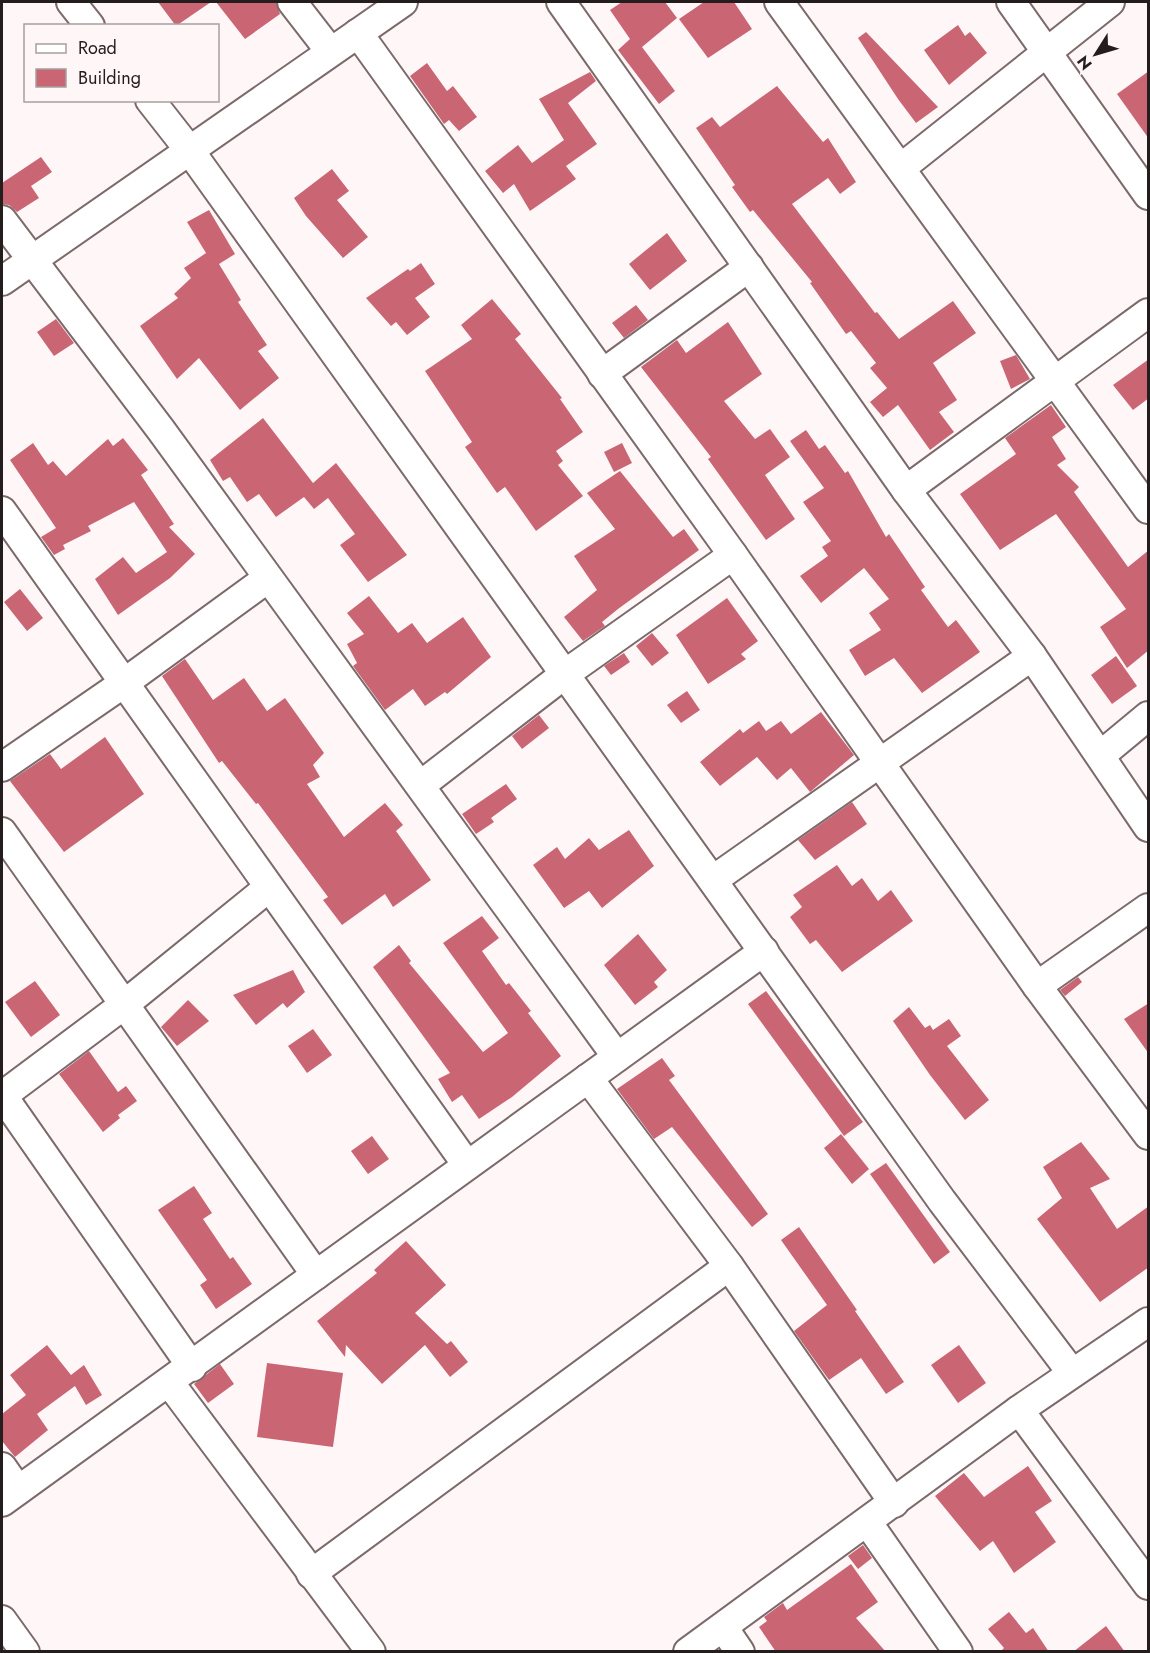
<svg xmlns="http://www.w3.org/2000/svg" width="1150" height="1653" font-family="Jost,sans-serif">
<style>
.building{fill:#ca6673}
.lines{fill:none;stroke-linecap:round;stroke-linejoin:round}
.minor-casing{stroke:#7c6a6b;stroke-width:32}
.minor{stroke:#fff;stroke-width:28}
</style>
<rect width="100%" height="100%" fill="#fff7f7"/>
<g class="building">
<path d="M158,2H211L176,26Z"/>
<path d="M216,2H276L280,14L245,39Z"/>
<path d="M622,2H665L677,18L642,47L675,91L659,104L618,50L630,39L610,10Z"/>
<path d="M704,2H734L752,29L708,58L679,19Z"/>
<path d="M958,25L965,36L970,32L987,53L949,85L924,50Z"/>
<path d="M866,32L938,107L916,123L898,99L858,38Z"/>
<path d="M427,63L447,91L453,86L477,117L459,131L449,120L444,124L410,76Z"/>
<path d="M1149,71V139L1117,94Z"/>
<path d="M590,72L596,81L568,103L597,144L566,166L576,179L530,211L514,184L503,193L485,171L518,145L532,163L564,140L539,99Z"/>
<path d="M777,86L823,142L828,138L856,182L840,194L828,178L792,204L875,313L877,312L899,339L953,301L976,333L933,363L957,400L939,412L954,432L930,450L898,405L883,417L870,402L887,388L870,368L876,363L851,331L846,334L810,283L812,282L753,210L750,212L732,187L735,185L696,128L712,117L720,127Z"/>
<path d="M41,157L52,172L31,186L39,198L17,212L9,205L2,204V183Z"/>
<path d="M332,169L349,191L337,200L368,237L343,258L306,216L294,198Z"/>
<path d="M209,210L235,254L219,264L241,300L238,302L267,345L258,351L279,378L240,410L199,358L177,379L140,326L178,298L174,294L191,278L184,268L206,253L187,222Z"/>
<path d="M667,233L687,261L650,290L629,264Z"/>
<path d="M421,263L435,284L415,298L430,317L407,335L396,322L391,326L366,298L408,269L410,271Z"/>
<path d="M492,299L521,334L515,339L562,398L560,399L583,432L556,451L563,461L558,465L583,496L536,531L505,487L497,493L465,447L472,442L425,371L472,339L461,325Z"/>
<path d="M636,305L648,320L624,338L612,323Z"/>
<path d="M56,319L74,343L54,356L37,332Z"/>
<path d="M728,322L762,374L724,401L755,439L770,429L790,457L765,475L795,519L766,540L708,459L711,457L641,367L677,340L686,353Z"/>
<path d="M1016,355L1030,379L1011,389L1000,361Z"/>
<path d="M1149,359V398L1133,410L1113,385Z"/>
<path d="M1051,405L1066,427L1052,437L1066,459L1057,465L1079,487L1074,492L1128,567L1149,550V650L1127,668L1100,627L1126,609L1056,514L1000,550L960,494L1016,454L1005,438Z"/>
<path d="M263,418L313,483L336,463L407,555L368,582L340,545L355,534L328,498L314,509L304,497L276,517L259,494L247,502L230,477L223,481L210,460Z"/>
<path d="M806,430L819,449L825,445L845,473L848,471L886,537L889,534L925,587L921,590L948,627L956,620L980,652L922,693L894,658L865,676L849,650L881,630L869,613L889,599L864,568L821,603L800,576L828,556L822,547L831,541L803,502L824,488L790,441Z"/>
<path d="M123,438L148,470L141,475L174,524L169,527L195,554L170,578L118,615L95,579L123,557L136,573L167,552L134,502L88,526L91,531L63,545L65,549L54,555L41,537L56,528L10,460L33,443L48,465L53,461L66,476L108,439L113,446Z"/>
<path d="M622,443L632,463L614,472L604,452Z"/>
<path d="M620,471L673,537L684,529L699,550L618,609L602,622L605,626L583,641L564,617L597,590L574,556L615,529L587,493Z"/>
<path d="M20,589L43,618L27,631L4,602Z"/>
<path d="M369,596L398,633L412,623L427,643L463,617L491,657L447,694L445,692L425,706L413,689L385,710L353,666L357,663L347,644L364,634L347,613Z"/>
<path d="M727,598L758,641L741,654L746,659L708,684L676,635Z"/>
<path d="M652,633L669,653L652,666L636,646Z"/>
<path d="M624,653L630,662L611,675L604,666Z"/>
<path d="M1116,656L1137,686L1112,704L1091,675Z"/>
<path d="M185,659L213,700L244,678L267,711L285,698L324,753L313,765L320,777L307,784L344,837L385,803L403,825L396,831L431,880L393,907L385,894L342,925L323,900L328,897L258,803L256,804L222,761L219,763L162,676Z"/>
<path d="M687,691L700,710L681,723L667,705Z"/>
<path d="M821,712L854,755L810,792L791,768L777,780L757,757L720,786L700,762L740,729L743,733L759,721L766,731L781,721L791,734Z"/>
<path d="M539,715L549,728L522,749L512,736Z"/>
<path d="M105,737L144,794L64,852L10,781L50,754L61,769Z"/>
<path d="M506,784L517,799L491,818L494,822L476,834L462,814Z"/>
<path d="M852,802L867,824L815,860L798,840Z"/>
<path d="M629,830L654,866L602,908L589,891L564,908L533,865L557,847L565,859L589,838L599,850Z"/>
<path d="M837,865L852,886L862,878L878,901L891,890L913,921L842,972L816,940L810,944L790,917L802,907L793,895Z"/>
<path d="M482,916L499,938L482,951L506,985L509,983L531,1011L528,1013L561,1056L512,1097L479,1119L462,1095L452,1102L438,1079L450,1073L373,967L399,945L411,961L409,963L483,1052L508,1033L443,943Z"/>
<path d="M638,934L667,970L654,982L658,987L635,1005L604,965Z"/>
<path d="M293,970L305,992L287,1008L283,1003L256,1025L233,995Z"/>
<path d="M1078,977L1082,982L1065,996L1060,990Z"/>
<path d="M35,981L60,1015L31,1037L5,1002Z"/>
<path d="M766,991L863,1122L844,1136L748,1004Z"/>
<path d="M188,1000L209,1021L177,1046L161,1027Z"/>
<path d="M1149,1003V1054L1124,1019Z"/>
<path d="M909,1007L925,1028L930,1025L933,1030L949,1019L961,1036L947,1046L989,1100L965,1120L930,1075L893,1021Z"/>
<path d="M313,1029L332,1055L307,1073L288,1046Z"/>
<path d="M89,1051L118,1092L126,1086L137,1101L118,1115L120,1118L103,1132L59,1074Z"/>
<path d="M662,1058L675,1076L669,1080L768,1214L752,1227L672,1127L654,1139L617,1089Z"/>
<path d="M841,1134L869,1169L852,1184L824,1148Z"/>
<path d="M372,1136L389,1159L368,1174L351,1151Z"/>
<path d="M1081,1142L1110,1179L1090,1188L1117,1229L1149,1206V1267L1100,1302L1037,1219L1062,1198L1043,1167Z"/>
<path d="M886,1163L950,1252L934,1264L870,1174Z"/>
<path d="M194,1186L212,1213L203,1219L230,1259L233,1257L252,1284L216,1309L200,1285L207,1280L158,1210Z"/>
<path d="M799,1227L857,1310L855,1311L904,1382L886,1394L861,1358L829,1380L794,1331L827,1305L781,1240Z"/>
<path d="M406,1241L446,1285L415,1313L447,1344L451,1341L468,1362L450,1377L425,1345L382,1384L346,1345L345,1357L317,1321L377,1273L374,1270Z"/>
<path d="M47,1345L71,1375L84,1365L102,1395L86,1405L75,1386L37,1414L48,1430L15,1457L2,1441V1414L26,1395L10,1375Z"/>
<path d="M959,1345L986,1383L958,1403L931,1365Z"/>
<path d="M267,1363L343,1373L333,1447L257,1437Z"/>
<path d="M220,1364L234,1384L208,1403L194,1384Z"/>
<path d="M1028,1466L1052,1501L1035,1512L1056,1542L1014,1573L993,1541L980,1551L935,1496L964,1473L984,1497Z"/>
<path d="M863,1545L872,1558L858,1569L848,1556Z"/>
<path d="M851,1564L878,1602L856,1618L886,1652H776L759,1627L767,1621L764,1617L783,1603L787,1610Z"/>
<path d="M1009,1612L1026,1633L1033,1628L1049,1652H1000L1004,1648L988,1629Z"/>
<path d="M1106,1626L1125,1652H1073Z"/>
</g>
<g class="lines">
<defs>
<g id="minor">
<path d="M71,2L90,26"/>
<path d="M292,2L330,51"/>
<path d="M561,2L906,490L1032,656L1148,827"/>
<path d="M779,2L1148,509"/>
<path d="M1011,2L1148,195"/>
<path d="M358,33L733,555L1037,986L1148,1135"/>
<path d="M150,100L190,151L942,1201L1072,1373"/>
<path d="M901,168L1110,2"/>
<path d="M2,220L161,430L617,1057"/>
<path d="M2,281L403,2"/>
<path d="M602,374L749,267"/>
<path d="M906,490L1148,313"/>
<path d="M2,511L467,1165"/>
<path d="M1101,755L1148,716"/>
<path d="M2,767L124,683L268,578"/>
<path d="M421,785L565,674L733,555"/>
<path d="M2,832L316,1275"/>
<path d="M713,880L1032,656"/>
<path d="M1037,986L1148,908"/>
<path d="M588,1078L729,1266L894,1503"/>
<path d="M2,1095L192,1367"/>
<path d="M2,1096L125,1004L268,888"/>
<path d="M169,1382L371,1652"/>
<path d="M1019,1410L1148,1585"/>
<path d="M2,1467L18,1490"/>
<path d="M2,1502L764,951"/>
<path d="M868,1523L958,1652"/>
<path d="M311,1574L729,1266"/>
<path d="M2,1620L25,1652"/>
<path d="M723,1627L740,1652"/>
<path d="M688,1652L1019,1410L1148,1322"/>
</g>
</defs>
<use href="#minor" class="minor-casing"/>
<use href="#minor" class="minor"/>
</g>
<rect width="1150" height="1653" fill="none" stroke="#241d1d" stroke-width="6"/>
<rect x="24" y="24" width="195" height="78" fill="#fff7f7" stroke="#a7a0a0" stroke-width="1.5"/>
<rect x="36" y="44" width="30" height="9" fill="#ffffff" stroke="#a7a0a0" stroke-width="1.5"/>
<text x="78" y="54" font-size="18" fill="#241d1d">Road</text>
<rect x="36" y="69" width="30" height="18" fill="#ca6673" stroke="#a7a0a0" stroke-width="1.5"/>
<text x="78" y="84" font-size="18" fill="#241d1d">Building</text>
<g transform="translate(1096 54) rotate(233)" stroke="#fff7f7" stroke-width="4.5" paint-order="stroke">
<path d="M0-4.5L10 22L0 15L-10 22Z" fill="#241d1d"/>
<text y="-9" font-size="16" font-weight="bold" text-anchor="middle" fill="#241d1d">N</text>
</g>
</svg>
